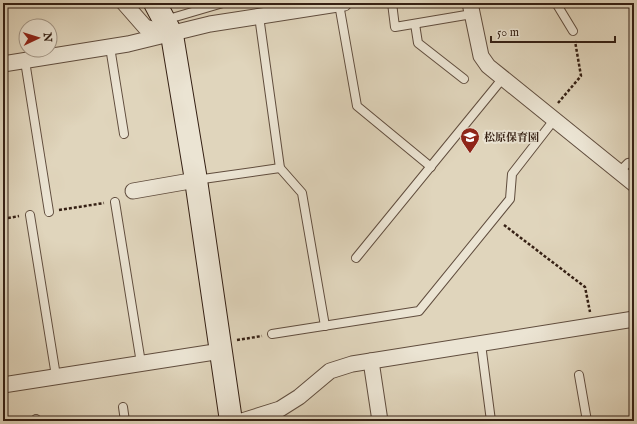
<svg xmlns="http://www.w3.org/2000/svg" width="637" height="424" font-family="'IM FELL English','Noto Serif JP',serif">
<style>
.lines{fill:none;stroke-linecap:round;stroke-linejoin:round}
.lane-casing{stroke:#604d3e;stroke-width:10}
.street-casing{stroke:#604d3e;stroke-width:17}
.secondary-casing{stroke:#352014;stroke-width:24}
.path{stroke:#352014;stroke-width:2.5;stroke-dasharray:3 2;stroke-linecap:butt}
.lane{stroke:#ebe4d3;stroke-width:8}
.street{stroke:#ebe4d3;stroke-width:15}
.secondary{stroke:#ebe4d3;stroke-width:22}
.labels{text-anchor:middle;stroke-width:4;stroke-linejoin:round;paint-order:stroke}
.poi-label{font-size:11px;font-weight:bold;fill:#352014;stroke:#ebe4d3;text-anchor:start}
</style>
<rect width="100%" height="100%" fill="#e0d5bc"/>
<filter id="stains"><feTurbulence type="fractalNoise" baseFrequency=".005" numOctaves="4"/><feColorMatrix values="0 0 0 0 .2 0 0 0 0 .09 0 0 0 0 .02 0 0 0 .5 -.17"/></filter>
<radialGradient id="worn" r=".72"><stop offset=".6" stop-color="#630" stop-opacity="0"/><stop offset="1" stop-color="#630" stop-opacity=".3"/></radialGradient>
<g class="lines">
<defs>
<g id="lane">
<path d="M392,3L395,27L472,14"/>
<path d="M556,3L573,31"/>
<path d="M339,4L357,106L431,167"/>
<path d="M259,16L280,168L302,193L325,326"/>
<path d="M165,20L223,3"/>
<path d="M415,24L418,43L464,79"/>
<path d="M110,47L124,134"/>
<path d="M25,61L49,212"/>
<path d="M619,172L628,163L634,162"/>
<path d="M196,180L280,168"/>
<path d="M115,202L141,363"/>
<path d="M30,215L56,376"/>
<path d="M356,258L503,78"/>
<path d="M272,334L419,311L510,199L512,174L554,120"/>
<path d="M481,344L491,421"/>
<path d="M579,375L587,421"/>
<path d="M123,407L125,421"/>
<path d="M36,419V421"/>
</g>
<g id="street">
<path d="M124,3L145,27L169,34"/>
<path d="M470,3L481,56L488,66L634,184"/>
<path d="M3,64L128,44L210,24L344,3"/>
<path d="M133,191L196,180"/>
<path d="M371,361L380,421"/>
<path d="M3,385L221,351"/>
<path d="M242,421L280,409L299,397L330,371L352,364L634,319"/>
</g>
<path id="secondary" d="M155,3L172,35L196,180L231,421"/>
</defs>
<use href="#lane" class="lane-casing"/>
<use href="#street" class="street-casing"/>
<use href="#secondary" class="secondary-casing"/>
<g class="path">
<path d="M558,103L581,76L575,41"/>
<path d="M59,210L104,203"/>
<path d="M3,219L19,216"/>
<path d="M504,225L585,287L590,312"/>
<path d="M237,340L262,336"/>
</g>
<use href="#lane" class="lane"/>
<use href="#street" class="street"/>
<use href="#secondary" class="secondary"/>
</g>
<defs>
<symbol id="school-pin" viewBox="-11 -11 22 30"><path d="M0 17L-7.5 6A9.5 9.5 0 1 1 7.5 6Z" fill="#8f2418" stroke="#ebe4d3"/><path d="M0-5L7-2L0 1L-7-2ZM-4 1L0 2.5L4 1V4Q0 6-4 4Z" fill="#fff"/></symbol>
</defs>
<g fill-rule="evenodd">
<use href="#school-pin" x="459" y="126" width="22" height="30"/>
</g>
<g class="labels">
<g class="poi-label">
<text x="484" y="141">松原保育園</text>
</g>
</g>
<rect width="637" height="424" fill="none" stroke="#e0d5bc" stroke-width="16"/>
<rect x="4" y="4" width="629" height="416" fill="none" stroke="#352014" stroke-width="2"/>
<rect x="8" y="8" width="621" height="408" fill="none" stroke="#352014"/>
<g transform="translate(38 38) rotate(86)"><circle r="19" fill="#ebe4d3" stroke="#a29687"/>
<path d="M0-3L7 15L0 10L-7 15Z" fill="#8f2418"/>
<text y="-6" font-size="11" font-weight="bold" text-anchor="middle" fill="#352014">N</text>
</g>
<path d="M491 36v6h124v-6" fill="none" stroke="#352014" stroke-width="2"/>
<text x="497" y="36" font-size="12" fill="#352014" stroke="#ebe4d3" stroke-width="3" paint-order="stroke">50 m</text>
<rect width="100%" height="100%" filter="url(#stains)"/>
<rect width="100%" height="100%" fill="url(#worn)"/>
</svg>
